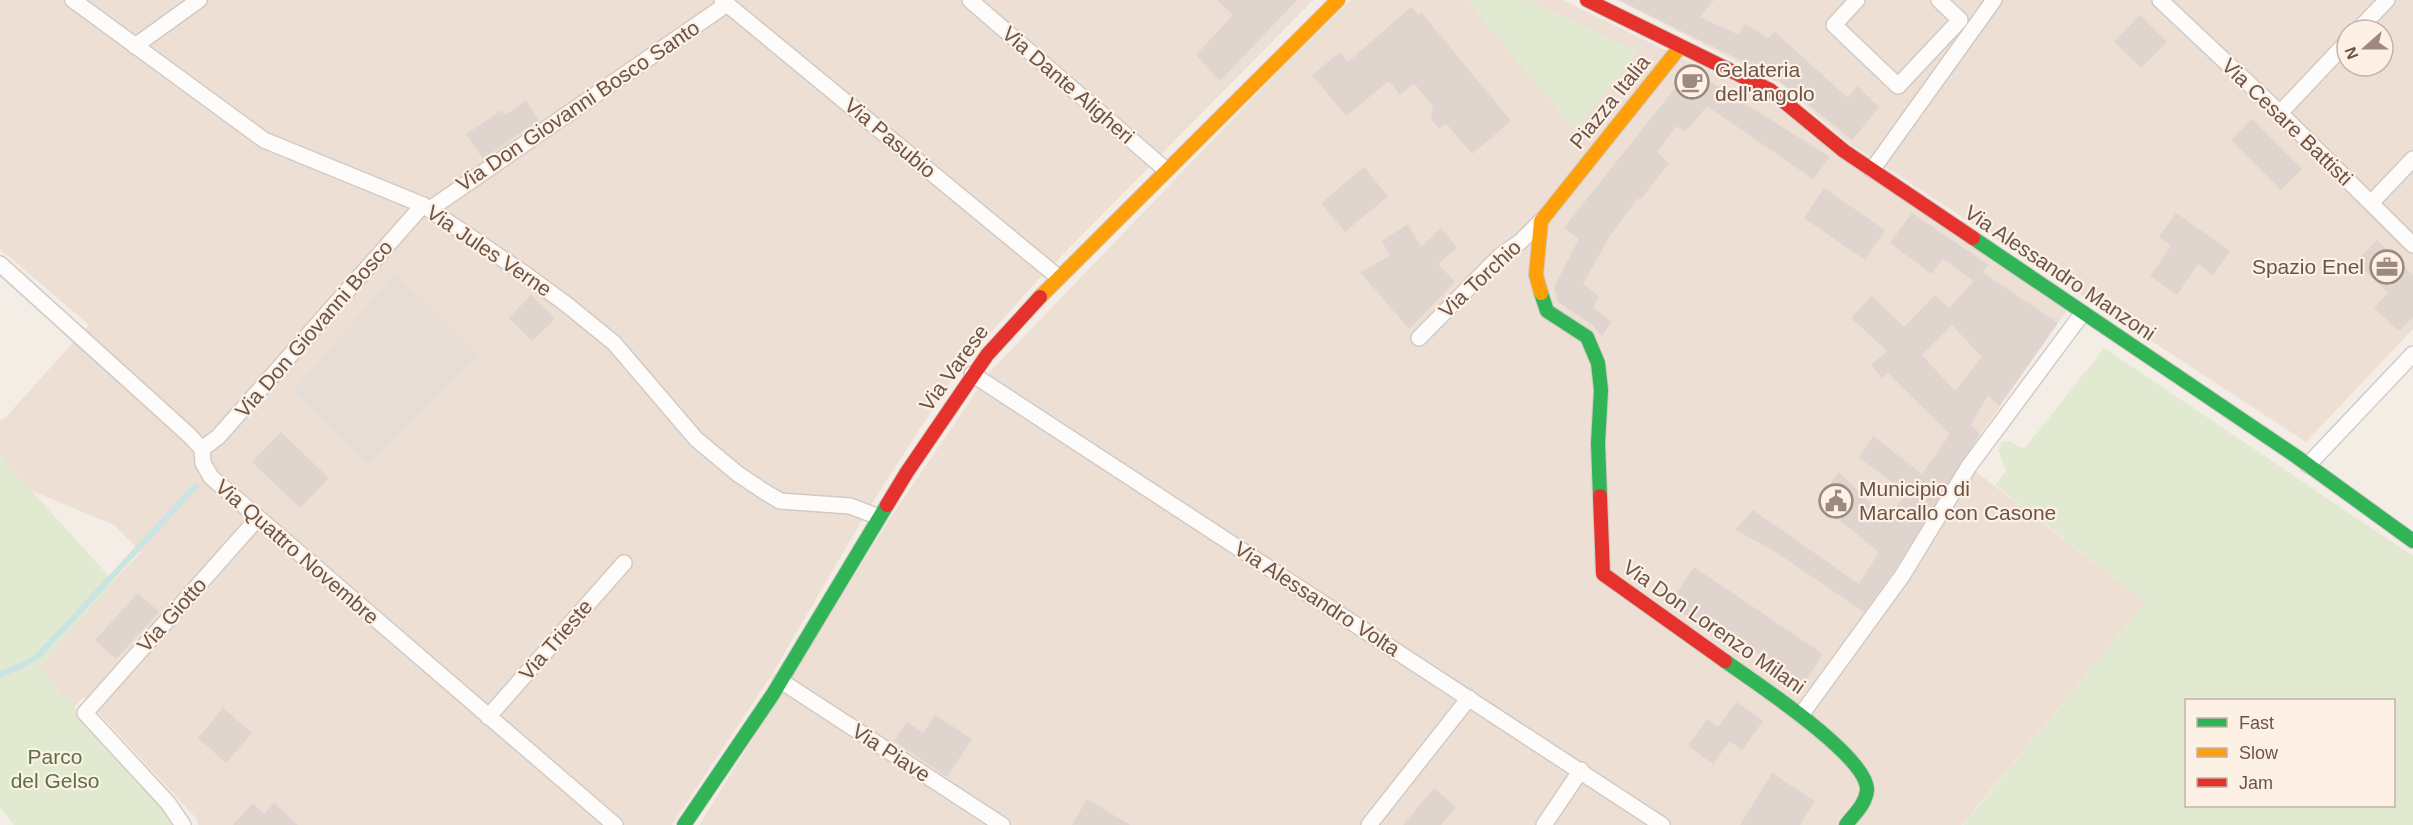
<svg xmlns="http://www.w3.org/2000/svg" width="2413" height="825" font-family="Helvetica,sans-serif">
<style>
.residential{fill:#eddfd3;fill-rule:evenodd}
.industrial{fill:#e6ddd7}
.green{fill:#e2e9d1;fill-rule:evenodd}
.lines{fill:none;stroke-linecap:round;stroke-linejoin:round}
.stream{stroke:#c9e4e2;stroke-width:6}
.building{fill:#e0d4ce;fill-rule:evenodd}
.street-casing{stroke:#d2cac5;stroke-width:18}
.fast-casing{stroke:#d2c8c3;stroke-width:16}
.slow-casing{stroke:#d2c8c3;stroke-width:16}
.jam-casing{stroke:#d2c8c3;stroke-width:16}
.street{stroke:#fdfcfb;stroke-width:15}
.fast{stroke:#30b455;stroke-width:14}
.slow{stroke:#ff9f0a;stroke-width:14}
.jam{stroke:#e5322d;stroke-width:14}
.labels{text-anchor:middle;stroke-width:4.5;stroke-linejoin:round;paint-order:stroke}
.poi-label{font-size:21px;fill:#6e5349;stroke:#fdf1e5;text-anchor:start}
.street-label{font-size:21px;fill:#6e5349;stroke:#fdf1e5}
.park-label{font-size:21px;fill:#567442;stroke:#fdf1e5}
</style>
<rect width="100%" height="100%" fill="#f4ede6"/>
<g class="residential">
<path d="M0,0H1313L1037,281L960,367L874,500L771,676L672,825H198L197,819L84,697L70,711L32,665L141,552L114,525L6,480L0,464V420L5,418L89,325L0,249Z"/>
<path d="M1351,0H1563L1690,62L1764,95L2067,310L1962,461L2146,602L1962,825H699L891,517L988,374L1277,73Z"/>
<path d="M1617,0H2413V329L2306,442L1849,143L1780,84ZM2347,30H2383V66H2347Z"/>
</g>
<path class="industrial" d="M395,274L479,354L368,466L293,391Z"/>
<g class="green">
<path d="M1467,0H1527L1638,51L1574,130Z"/>
<path d="M2104,348L2413,556V825H1963L2146,602L1995,485L2006,471L1998,450L2002,442L2010,441L2017,446L2025,448ZM2186,700H2394V806H2186Z"/>
<path d="M0,456L114,582L39,667L175,825H14L0,807Z"/>
</g>
<g class="lines">
<path class="stream" d="M0,674L21,666L37,657L196,486"/>
</g>
<g class="building">
<path d="M1217,0H1297L1220,81L1196,55L1233,15Z"/>
<path d="M1619,0H1714L1700,17L1739,35L1745,24L1768,38L1775,32L1848,98L1857,86L1879,107L1852,140L1776,78Z"/>
<path d="M1411,7L1418,15L1421,12L1511,121L1472,154L1446,123L1439,129L1431,119L1433,106L1414,83L1400,95L1389,81L1346,116L1312,75L1340,52L1348,62Z"/>
<path d="M2140,15L2167,42L2141,68L2114,42Z"/>
<path d="M1690,69L1830,157L1813,179L1707,106L1685,132L1677,126L1657,152L1669,163L1640,200L1638,198L1611,234L1583,284L1599,296L1593,307L1611,322L1602,337L1594,326L1558,302L1554,287L1579,239L1564,228Z"/>
<path d="M526,101L539,120L483,159L466,134L502,110L505,115Z"/>
<path d="M2252,119L2302,169L2281,190L2231,140Z"/>
<path d="M1364,167L1388,196L1345,232L1321,203Z"/>
<path d="M1824,188L1885,230L1865,260L1804,218Z"/>
<path d="M1912,213L1989,265L1982,272L2058,323L1999,406L1988,395L1971,425L1980,434L1894,571L1864,612L1771,549L1735,530L1753,510L1859,584L1879,552L1817,502L1839,472L1887,519L1907,493L1859,458L1873,436L1922,474L1950,434L1888,373L1882,378L1871,365L1887,351L1851,318L1872,296L1904,327L1935,295L1949,308L1979,275L1973,281L1943,259L1931,274L1890,243ZM1952,325L1982,357L1955,391L1922,355Z"/>
<path d="M2176,213L2230,251L2213,275L2198,264L2177,295L2150,276L2171,246L2159,237Z"/>
<path d="M1408,224L1421,247L1441,228L1457,248L1438,264L1455,282L1409,329L1360,272L1390,256L1382,241Z"/>
<path d="M2377,240L2413,275V317L2399,331L2374,308L2388,293L2356,262Z"/>
<path d="M531,295L555,319L532,341L509,318Z"/>
<path d="M281,432L329,478L300,508L252,462Z"/>
<path d="M1694,567L1823,654L1799,691L1755,662L1760,655L1721,629L1716,636L1669,604Z"/>
<path d="M138,593L159,612L116,659L95,640Z"/>
<path d="M1736,702L1763,721L1742,750L1730,741L1713,764L1688,746L1707,719L1718,727Z"/>
<path d="M223,708L252,733L226,763L198,738Z"/>
<path d="M935,715L972,739L947,777L894,741L907,722L923,733Z"/>
<path d="M1772,773L1815,801L1800,825H1740Z"/>
<path d="M1434,788L1456,807L1441,825H1403Z"/>
<path d="M1087,799L1130,825H1072Z"/>
<path d="M253,803L264,814L274,803L298,825H233Z"/>
</g>
<g class="lines">
<defs>
<g id="street">
<path d="M73,0L264,140L423,205L525,274L566,304L614,343L696,439L738,474L765,492L780,501L850,506L879,517"/>
<path d="M722,0L1058,277"/>
<path d="M970,0L1166,170"/>
<path d="M1857,0L1834,25L1898,86L1960,20L1939,0"/>
<path d="M2160,0L2280,113L2413,245"/>
<path d="M2358,30L2387,0"/>
<path d="M135,46L199,0"/>
<path d="M2280,113L2347,42"/>
<path d="M1872,170L1994,0"/>
<path d="M2371,203L2413,159"/>
<path d="M430,209L727,4"/>
<path d="M0,264L189,435L202,449L203,463L211,477L615,825"/>
<path d="M1419,338L1500,256L1520,242L1541,221"/>
<path d="M972,374L1662,825"/>
<path d="M202,449L218,437L423,205"/>
<path d="M2308,465L2413,354"/>
<path d="M781,681L1002,825"/>
<path d="M1801,715L1902,576L1969,466L2082,314"/>
<path d="M488,717L624,563"/>
<path d="M183,825L168,803L85,713L258,518"/>
<path d="M1369,825L1469,698"/>
<path d="M1544,825L1581,770"/>
</g>
<g id="fast">
<path d="M1973,238L2297,457L2413,541"/>
<path d="M1541,293L1547,311L1587,337L1598,363L1601,390L1598,443L1600,496"/>
<path d="M1725,661C1753,681 1868,756 1867,790C1866,804 1854,814 1846,825"/>
<path d="M684,825L773,694L887,505"/>
</g>
<g id="slow">
<path d="M1541,293L1536,275L1541,221L1680,47"/>
<path d="M1040,297L1338,0"/>
</g>
<g id="jam">
<path d="M1587,0L1770,90L1844,151L1973,238"/>
<path d="M1600,496L1603,574L1725,661"/>
<path d="M887,505L907,472L987,355L1040,297"/>
</g>
</defs>
<use href="#street" class="street-casing"/>
<use href="#fast" class="fast-casing"/>
<use href="#slow" class="slow-casing"/>
<use href="#jam" class="jam-casing"/>
<use href="#street" class="street"/>
<use href="#fast" class="fast"/>
<use href="#slow" class="slow"/>
<use href="#jam" class="jam"/>
</g>
<defs>
<symbol id="cafe-ring" viewBox="-11 -11 22 22"><circle r="9.5" fill="#fdf1e5" stroke="#9d8980" stroke-width="1.5"/><path d="M-5.5-4.5H6V0H3Q3 3.5 0 3.5H-2.5Q-5.5 3.5-5.5 0ZM3-3.2v2h1.7v-2ZM-6 4.5H4V6H-6Z" fill="#9d8980"/></symbol>
<symbol id="office-ring" viewBox="-11 -11 22 22"><circle r="9.5" fill="#fdf1e5" stroke="#9d8980" stroke-width="1.5"/><path d="M-6-3h4V-5.5h4V-3h4V5H-6ZM-1-4.5V-3h2v-1.5ZM-6 0V1H6V0Z" fill="#9d8980"/></symbol>
<symbol id="civic-ring" viewBox="-11 -11 22 22"><circle r="9.5" fill="#fdf1e5" stroke="#9d8980" stroke-width="1.5"/><path d="M-.6-6.5H3V-4.5H.6V-3L4-1V1h2V6H-6V1h2V-1L-.6-3ZM-1.2 2.5V6h2.4V2.5Z" fill="#9d8980"/></symbol>
</defs>
<g fill-rule="evenodd">
<use href="#cafe-ring" x="1673" y="63" width="38" height="38"/>
<use href="#office-ring" x="2368" y="248" width="38" height="38"/>
<use href="#civic-ring" x="1817" y="482" width="38" height="38"/>
</g>
<g class="labels">
<g class="poi-label">
<text x="1715" y="77">Gelateria<tspan x="1715" dy="24">dell'angolo</tspan></text>
<text x="2364" y="274" text-anchor="end">Spazio Enel</text>
<text x="1859" y="496">Municipio di<tspan x="1859" dy="24">Marcallo con Casone</tspan></text>
</g>
<g class="street-label">
<text transform="translate(1068 85) rotate(41)" y="7">Via Dante Aligheri</text>
<text transform="translate(1610 102) rotate(-51)" y="7">Piazza Italia</text>
<text transform="translate(578 106) rotate(-34)" y="7">Via Don Giovanni Bosco Santo</text>
<text transform="translate(2287 122) rotate(44)" y="7">Via Cesare Battisti</text>
<text transform="translate(890 138) rotate(40)" y="7">Via Pasubio</text>
<text transform="translate(489 251) rotate(34)" y="7">Via Jules Verne</text>
<text transform="translate(2060 273) rotate(34)" y="7">Via Alessandro Manzoni</text>
<text transform="translate(1480 279) rotate(-43)" y="7">Via Torchio</text>
<text transform="translate(314 329) rotate(-49)" y="7">Via Don Giovanni Bosco</text>
<text transform="translate(954 368) rotate(-54)" y="7">Via Varese</text>
<text transform="translate(297 552) rotate(41)" y="7">Via Quattro Novembre</text>
<text transform="translate(1317 599) rotate(33)" y="7">Via Alessandro Volta</text>
<text transform="translate(172 615) rotate(-48)" y="7">Via Giotto</text>
<text transform="translate(1714 627) rotate(35)" y="7">Via Don Lorenzo Milani</text>
<text transform="translate(556 640) rotate(-49)" y="7">Via Trieste</text>
<text transform="translate(891 753) rotate(33)" y="7">Via Piave</text>
</g>
<g class="park-label">
<text x="55" y="764">Parco<tspan x="55" dy="24">del Gelso</tspan></text>
</g>
</g>
<rect x="2185" y="699" width="210" height="108" fill="#fdf1e5" stroke="#c4b2a7" stroke-width="1.5"/>
<rect x="2197" y="718" width="30" height="9" fill="#30b455" stroke="#c4b2a7" stroke-width="1.5"/>
<text x="2239" y="729" font-size="18" fill="#6e5349">Fast</text>
<rect x="2197" y="748" width="30" height="9" fill="#ff9f0a" stroke="#c4b2a7" stroke-width="1.5"/>
<text x="2239" y="759" font-size="18" fill="#6e5349">Slow</text>
<rect x="2197" y="778" width="30" height="9" fill="#e5322d" stroke="#c4b2a7" stroke-width="1.5"/>
<text x="2239" y="789" font-size="18" fill="#6e5349">Jam</text>
<g transform="translate(2365 48) rotate(249)"><circle r="28" fill="#fdf1e5" stroke="#c4b2a7" stroke-width="1.5"/>
<path d="M0-4.5L10 22L0 15L-10 22Z" fill="#9d8980"/>
<text y="-9" font-size="16" font-weight="bold" text-anchor="middle" fill="#6e5349">N</text>
</g>
</svg>
